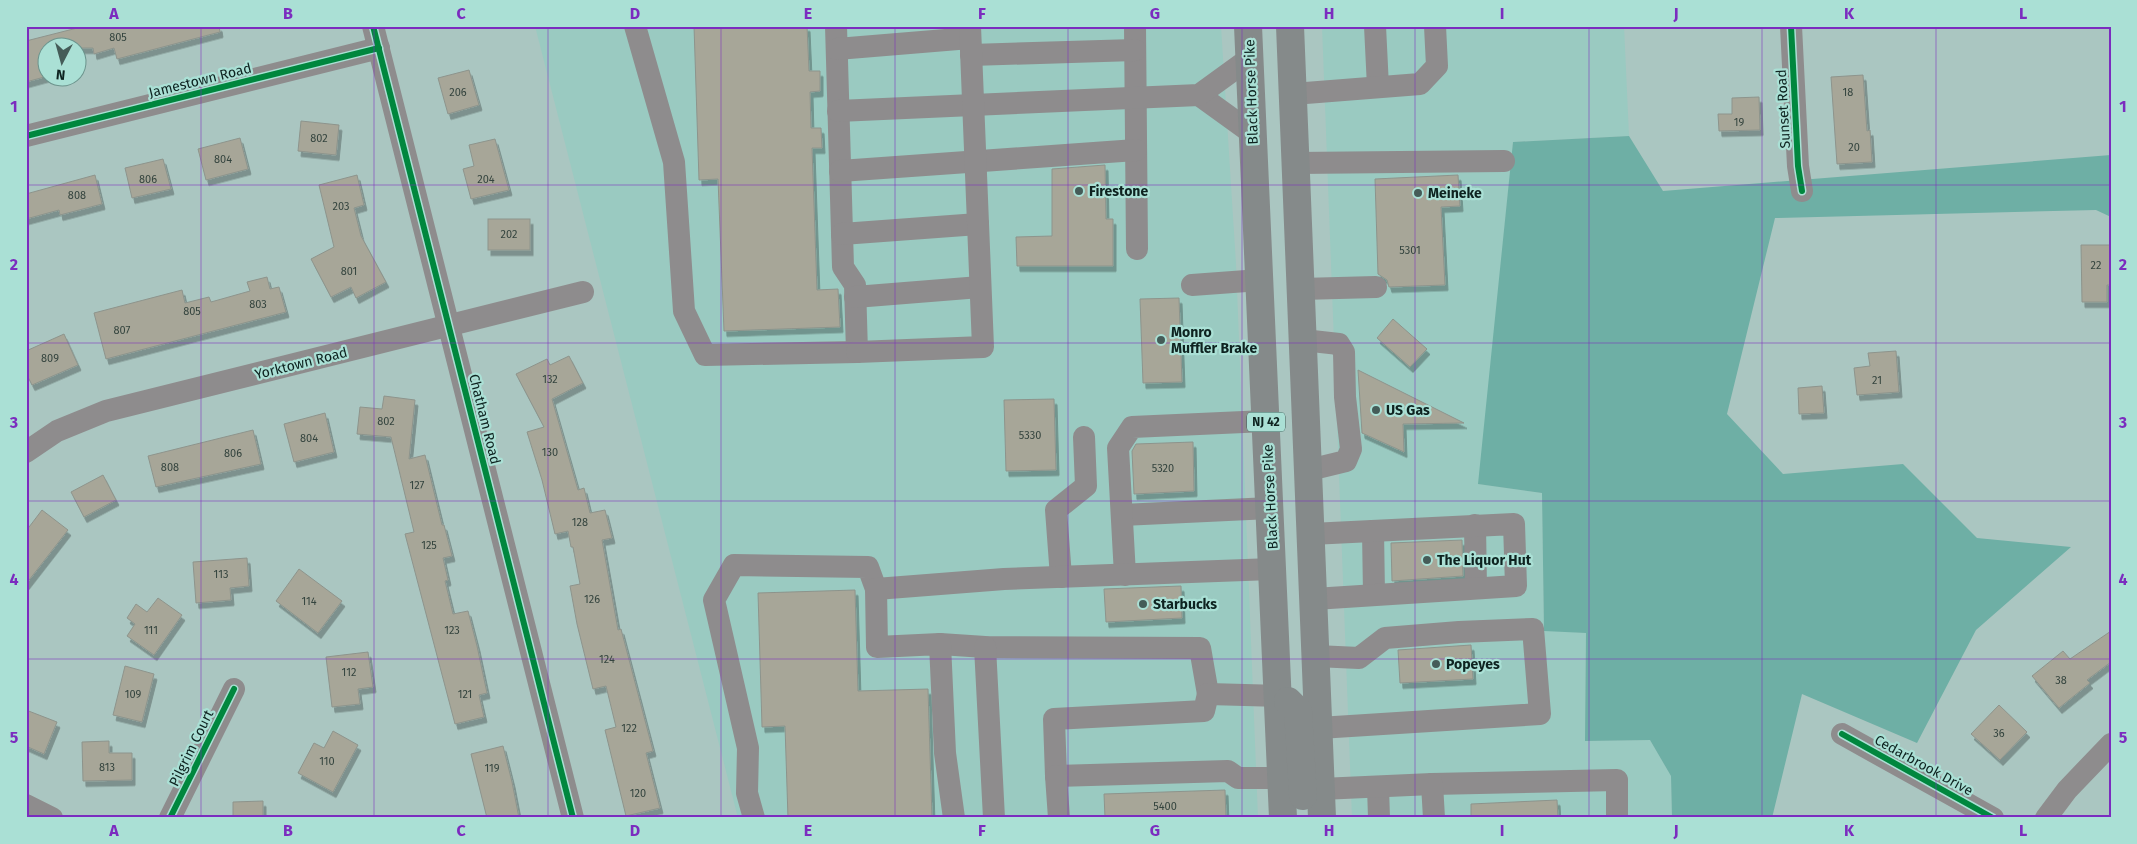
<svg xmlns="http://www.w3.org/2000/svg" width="2137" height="844" font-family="'Fira Sans',sans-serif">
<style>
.built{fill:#9acac1}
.forest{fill:#6eafa5}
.building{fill:#a7a698;stroke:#8d948c;filter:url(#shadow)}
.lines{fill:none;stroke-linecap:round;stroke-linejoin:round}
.minor{stroke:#8e8c8d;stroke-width:22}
.highway{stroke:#858a8a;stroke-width:28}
.cycleway-casing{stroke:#aae0d5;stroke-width:9}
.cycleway{stroke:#00873e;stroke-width:6}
.grid{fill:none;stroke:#7b2cbf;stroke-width:1;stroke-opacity:0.55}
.poi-dot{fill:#455c58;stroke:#aae0d5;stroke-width:2}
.labels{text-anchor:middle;stroke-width:4.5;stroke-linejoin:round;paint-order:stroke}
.number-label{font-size:11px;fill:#34443e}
.shield{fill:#aae0d5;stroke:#3d5c56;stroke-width:1}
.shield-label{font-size:12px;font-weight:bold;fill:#0e2320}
.street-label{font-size:14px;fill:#0e2320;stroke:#aae0d5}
.poi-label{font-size:14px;font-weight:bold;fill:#0e2320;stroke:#aae0d5;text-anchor:start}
.neatline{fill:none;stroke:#7b2cbf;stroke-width:2}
.grid-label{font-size:16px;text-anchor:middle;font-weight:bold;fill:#7b2cbf}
</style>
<defs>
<filter id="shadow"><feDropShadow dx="3" dy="5.5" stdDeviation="0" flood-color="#0004"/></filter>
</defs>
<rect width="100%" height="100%" fill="#aac6c1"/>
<g class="built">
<path d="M535,26H1221L1236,264L1258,818H738Z"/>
<path d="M1322,26H1624L1629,136L1513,142L1479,484L1542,493L1544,630L1586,633L1585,741L1650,740L1671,776L1672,818H1352Z"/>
</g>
<path class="forest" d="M1629,136L1663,191L2111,155V217L2096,210L1775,218L1727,414L1783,474L1903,464L1977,538L2071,547L1976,630L1917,743L1802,694L1772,818H1672L1671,776L1650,740L1585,741L1586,633L1544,631L1542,493L1478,484L1513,142Z"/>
<g class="building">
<path d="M85,26H219L220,32L117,59L114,48L94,54L93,48H48V76L26,82V41Z"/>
<path d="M694,26H807L809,71H820V91L810,92L811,128H821L822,148H812L817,290L838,289L840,327L724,331L718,179L699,180Z"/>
<path d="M469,70L479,105L448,114L438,78Z"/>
<path d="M1863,75L1867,131L1870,130L1872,162L1837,164L1831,77Z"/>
<path d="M1759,97L1760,130L1719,131L1718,114H1732V98Z"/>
<path d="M301,121L339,125L336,155L298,151Z"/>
<path d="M240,138L248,169L206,180L198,149Z"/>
<path d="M495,139L509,190L471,199L463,169L474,166L469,145Z"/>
<path d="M163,159L171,189L132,198L125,168Z"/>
<path d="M1105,165L1106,219H1113V266H1017L1016,237L1052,236V169Z"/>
<path d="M95,175L102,204L60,215L59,210L26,219V194Z"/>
<path d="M357,175L364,205L354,208L361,236L386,282L356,298L351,287L331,297L311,259L334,247L319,185Z"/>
<path d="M1458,175L1460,206L1441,207L1445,285L1389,287L1387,280L1378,274L1375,179Z"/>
<rect x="488" y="219" width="42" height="31"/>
<path d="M2081,245H2111V285H2107V302H2082Z"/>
<path d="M267,277L270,289L279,287L286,312L106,359L94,313L182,290L185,303L209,297L211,302L250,291L247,282Z"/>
<path d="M1179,298L1182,382L1143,383L1140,299Z"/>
<path d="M1393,319L1427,349L1410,367L1377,338Z"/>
<path d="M64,334L78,365L32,385L26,373V351Z"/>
<path d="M1896,351L1899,392L1857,395L1854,368L1870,366L1868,353Z"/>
<path d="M569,356L583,383L552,399L578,490L584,488L590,513L605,510L612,538L602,540L618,630L621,629L653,751L646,753L660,808L626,816L605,730L616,727L606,686L593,689L577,624L570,586L580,584L573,547H571L568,531L555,534L542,480L527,432L544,427L516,374L547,359L550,365Z"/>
<path d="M1358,370L1464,423L1403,424L1404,452L1362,433Z"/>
<path d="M1822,386L1824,413L1799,414L1798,388Z"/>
<path d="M384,396L415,400L409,459L425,455L442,525H444L452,556L443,558L448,580L445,581L453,614L468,611L477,646L487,693L479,695L484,717L455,724L405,534L414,532L391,437L357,434L360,407L382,409Z"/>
<path d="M1054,399L1056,470L1006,471L1004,400Z"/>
<path d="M325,413L334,452L294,462L284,424Z"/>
<path d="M253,430L261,464L156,487L148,456Z"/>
<path d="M1193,442L1194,491L1134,494L1132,451L1136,444Z"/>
<path d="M103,475L116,500L84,517L71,492Z"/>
<path d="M42,510L68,530L26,584V531Z"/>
<path d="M1462,540L1463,576L1392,581L1391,543Z"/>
<path d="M247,558L249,586L230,588L231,600L196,603L193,562Z"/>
<path d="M299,569L342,601L318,633L276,601Z"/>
<path d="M1181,586L1182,618L1106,622L1104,589Z"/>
<path d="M855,590L858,691L928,689L932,818H788L785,726L762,727L758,593Z"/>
<path d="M158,598L182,615L154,655L127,636L135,624L127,618L136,604L147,612Z"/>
<path d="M2111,631V662L2087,680L2090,683L2059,708L2032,676L2063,651L2070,659Z"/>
<path d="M1471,645L1473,679L1400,683L1398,650Z"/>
<path d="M368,652L373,687L358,689L360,704L332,707L326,657Z"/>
<path d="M125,666L154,674L142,722L113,715Z"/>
<path d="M1999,705L2027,732L2000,760L1971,734Z"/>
<path d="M26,710L57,722L44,754L26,746Z"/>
<path d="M333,731L358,745L333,792L298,773L314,743L324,748Z"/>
<path d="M109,741V753H132V780L83,781L82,742Z"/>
<path d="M503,746L512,782L519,818H487L471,754Z"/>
<path d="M1225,790L1226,818H1105L1104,794Z"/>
<path d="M1557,800L1558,818H1471V804Z"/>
<path d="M263,801V818H233V802Z"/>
</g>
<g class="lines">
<g class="minor">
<path d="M373,26L573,818"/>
<path d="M635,26L674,162L684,311L705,355L857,352L855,285L843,267L836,26"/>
<path d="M1135,26L1137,249"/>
<path d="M1375,26L1378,87"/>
<path d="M1791,26L1798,166L1802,191"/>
<path d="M837,49L970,38"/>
<path d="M971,55L1135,50"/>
<path d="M1293,94L1420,84L1437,66L1435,26"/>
<path d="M1199,95L1253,134"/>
<path d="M838,111L1199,95L1250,58"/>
<path d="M26,136L379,48"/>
<path d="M1296,163L1504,161"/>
<path d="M840,171L1136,150"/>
<path d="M842,234L978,224"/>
<path d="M1192,285L1260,280"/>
<path d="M1301,289L1376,287"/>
<path d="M855,297L980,287"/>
<path d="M1303,340L1339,344L1344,352L1345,397L1351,449L1346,461L1309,470"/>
<path d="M857,352L983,347L970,26"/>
<path d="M26,452L57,431L106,411L583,292"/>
<path d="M1122,515L1270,508"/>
<path d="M1475,525L1476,588"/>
<path d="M1373,531L1374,594"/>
<path d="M1311,534L1514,524L1516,586L1314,599"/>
<path d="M1125,575L1118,448L1132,427L1266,421"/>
<path d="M1061,577L1056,510L1086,486L1084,437"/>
<path d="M940,644L985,647L1200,648L1208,694"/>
<path d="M985,647L994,818"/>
<path d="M1316,656L1359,658L1385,638L1459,632L1533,629L1540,714L1319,728"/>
<path d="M1278,696L1208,694L1204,711L1054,719L1056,776L1228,771L1238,778H1282"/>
<path d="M1842,734L1993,818"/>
<path d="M1056,776L1059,818"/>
<path d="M1432,784L1617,780V818"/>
<path d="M1378,787L1379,818"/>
<path d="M1321,789L1432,784L1434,818"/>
<path d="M26,805L52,818"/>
<path d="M170,818L234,689"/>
<path d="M754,818L747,793L748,748L714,600L734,565L868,567L876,589"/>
<path d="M954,818L945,753L940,644L877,647L876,589L1004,579L1273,569"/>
<path d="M2046,818L2067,790L2111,744"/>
</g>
<g class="highway">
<path d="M1248,26L1283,818"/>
<path d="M1290,26L1322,818"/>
<path d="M1288,701L1298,711L1303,796"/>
</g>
<defs>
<g id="cycleway">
<path d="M373,26L573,818"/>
<path d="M1791,26L1798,166L1802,191"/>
<path d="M26,136L379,48"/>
<path d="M1842,734L1993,818"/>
<path d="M170,818L234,689"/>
</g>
</defs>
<use href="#cycleway" class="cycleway-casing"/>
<use href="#cycleway" class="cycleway"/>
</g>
<path class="grid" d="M201,26V818M374,26V818M548,26V818M721,26V818M895,26V818M1068,26V818M1242,26V818M1415,26V818M1589,26V818M1762,26V818M1936,26V818M26,185H2111M26,343H2111M26,501H2111M26,659H2111"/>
<g class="poi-dot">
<circle cx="1079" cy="191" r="5"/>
<circle cx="1418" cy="193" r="5"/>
<circle cx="1161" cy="340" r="5"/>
<circle cx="1376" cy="410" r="5"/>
<circle cx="1427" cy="560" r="5"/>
<circle cx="1143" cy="604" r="5"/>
<circle cx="1436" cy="664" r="5"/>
</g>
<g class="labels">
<g class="number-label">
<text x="118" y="41">805</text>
<text x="458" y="96">206</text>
<text x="1848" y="96">18</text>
<text x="1739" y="126">19</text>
<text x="319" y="142">802</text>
<text x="1854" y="151">20</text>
<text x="223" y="163">804</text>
<text x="148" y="183">806</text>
<text x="486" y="183">204</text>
<text x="77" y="199">808</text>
<text x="341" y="210">203</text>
<text x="509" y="238">202</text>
<text x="1410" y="254">5301</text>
<text x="2096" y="269">22</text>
<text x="349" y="275">801</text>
<text x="258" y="308">803</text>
<text x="192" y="315">805</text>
<text x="122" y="334">807</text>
<text x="50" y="362">809</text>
<text x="550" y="383">132</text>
<text x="1877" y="384">21</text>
<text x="386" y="425">802</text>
<text x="1030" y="439">5330</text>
<text x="309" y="442">804</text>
<text x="550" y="456">130</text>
<text x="233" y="457">806</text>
<text x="170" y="471">808</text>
<text x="1163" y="472">5320</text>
<text x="417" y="489">127</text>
<text x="580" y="526">128</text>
<text x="429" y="549">125</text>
<text x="221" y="578">113</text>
<text x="592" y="603">126</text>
<text x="309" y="605">114</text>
<text x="151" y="634">111</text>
<text x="452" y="634">123</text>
<text x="607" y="663">124</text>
<text x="349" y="676">112</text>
<text x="2061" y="684">38</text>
<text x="133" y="698">109</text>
<text x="465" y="698">121</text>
<text x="629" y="732">122</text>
<text x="1999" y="737">36</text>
<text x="327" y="765">110</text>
<text x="107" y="771">813</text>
<text x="492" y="772">119</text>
<text x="638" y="797">120</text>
<text x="1165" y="810">5400</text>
</g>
<rect class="shield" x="1247" y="412.5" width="38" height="19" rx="4"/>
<g class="shield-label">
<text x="1266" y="426">NJ 42</text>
</g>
<g class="street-label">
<text transform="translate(200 80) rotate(-14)" y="5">Jamestown Road</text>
<text transform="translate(1251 92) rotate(-92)" y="5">Black Horse Pike</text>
<text transform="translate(1783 109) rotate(-93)" y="5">Sunset Road</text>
<text transform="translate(301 363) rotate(-14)" y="5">Yorktown Road</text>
<text transform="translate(485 419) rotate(76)" y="5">Chatham Road</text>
<text transform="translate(1270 497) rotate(-93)" y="5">Black Horse Pike</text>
<text transform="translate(191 748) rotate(-64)" y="5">Pilgrim Court</text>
<text transform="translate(1924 765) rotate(29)" y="5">Cedarbrook Drive</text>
</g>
<g class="poi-label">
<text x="1089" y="196">Firestone</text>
<text x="1428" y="198">Meineke</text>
<text x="1171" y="337">Monro<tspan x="1171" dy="16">Muffler Brake</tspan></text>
<text x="1386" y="415">US Gas</text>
<text x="1437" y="565">The Liquor Hut</text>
<text x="1153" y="609">Starbucks</text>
<text x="1446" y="669">Popeyes</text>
</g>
</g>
<rect width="2137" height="844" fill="none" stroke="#aae0d5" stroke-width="55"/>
<g transform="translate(62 62) rotate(186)"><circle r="24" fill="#aae0d5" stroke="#6c948d"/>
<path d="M0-4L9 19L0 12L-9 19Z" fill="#455c58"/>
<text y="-8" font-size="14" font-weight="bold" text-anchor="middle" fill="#0e2320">N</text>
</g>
<rect x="28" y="28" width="2082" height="788" class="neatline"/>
<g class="grid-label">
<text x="114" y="19">A</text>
<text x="288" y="19">B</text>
<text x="461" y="19">C</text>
<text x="635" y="19">D</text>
<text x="808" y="19">E</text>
<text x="982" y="19">F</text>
<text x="1155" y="19">G</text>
<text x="1329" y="19">H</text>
<text x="1502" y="19">I</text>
<text x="1676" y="19">J</text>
<text x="1849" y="19">K</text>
<text x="2023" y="19">L</text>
<text x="14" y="112">1</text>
<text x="2123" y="112">1</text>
<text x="14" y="270">2</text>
<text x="2123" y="270">2</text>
<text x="14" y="428">3</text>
<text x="2123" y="428">3</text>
<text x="14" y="585">4</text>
<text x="2123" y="585">4</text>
<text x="14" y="743">5</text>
<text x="2123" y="743">5</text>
<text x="114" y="836">A</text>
<text x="288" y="836">B</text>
<text x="461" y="836">C</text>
<text x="635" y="836">D</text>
<text x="808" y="836">E</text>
<text x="982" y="836">F</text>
<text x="1155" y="836">G</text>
<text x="1329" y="836">H</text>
<text x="1502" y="836">I</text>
<text x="1676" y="836">J</text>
<text x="1849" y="836">K</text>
<text x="2023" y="836">L</text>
</g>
</svg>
